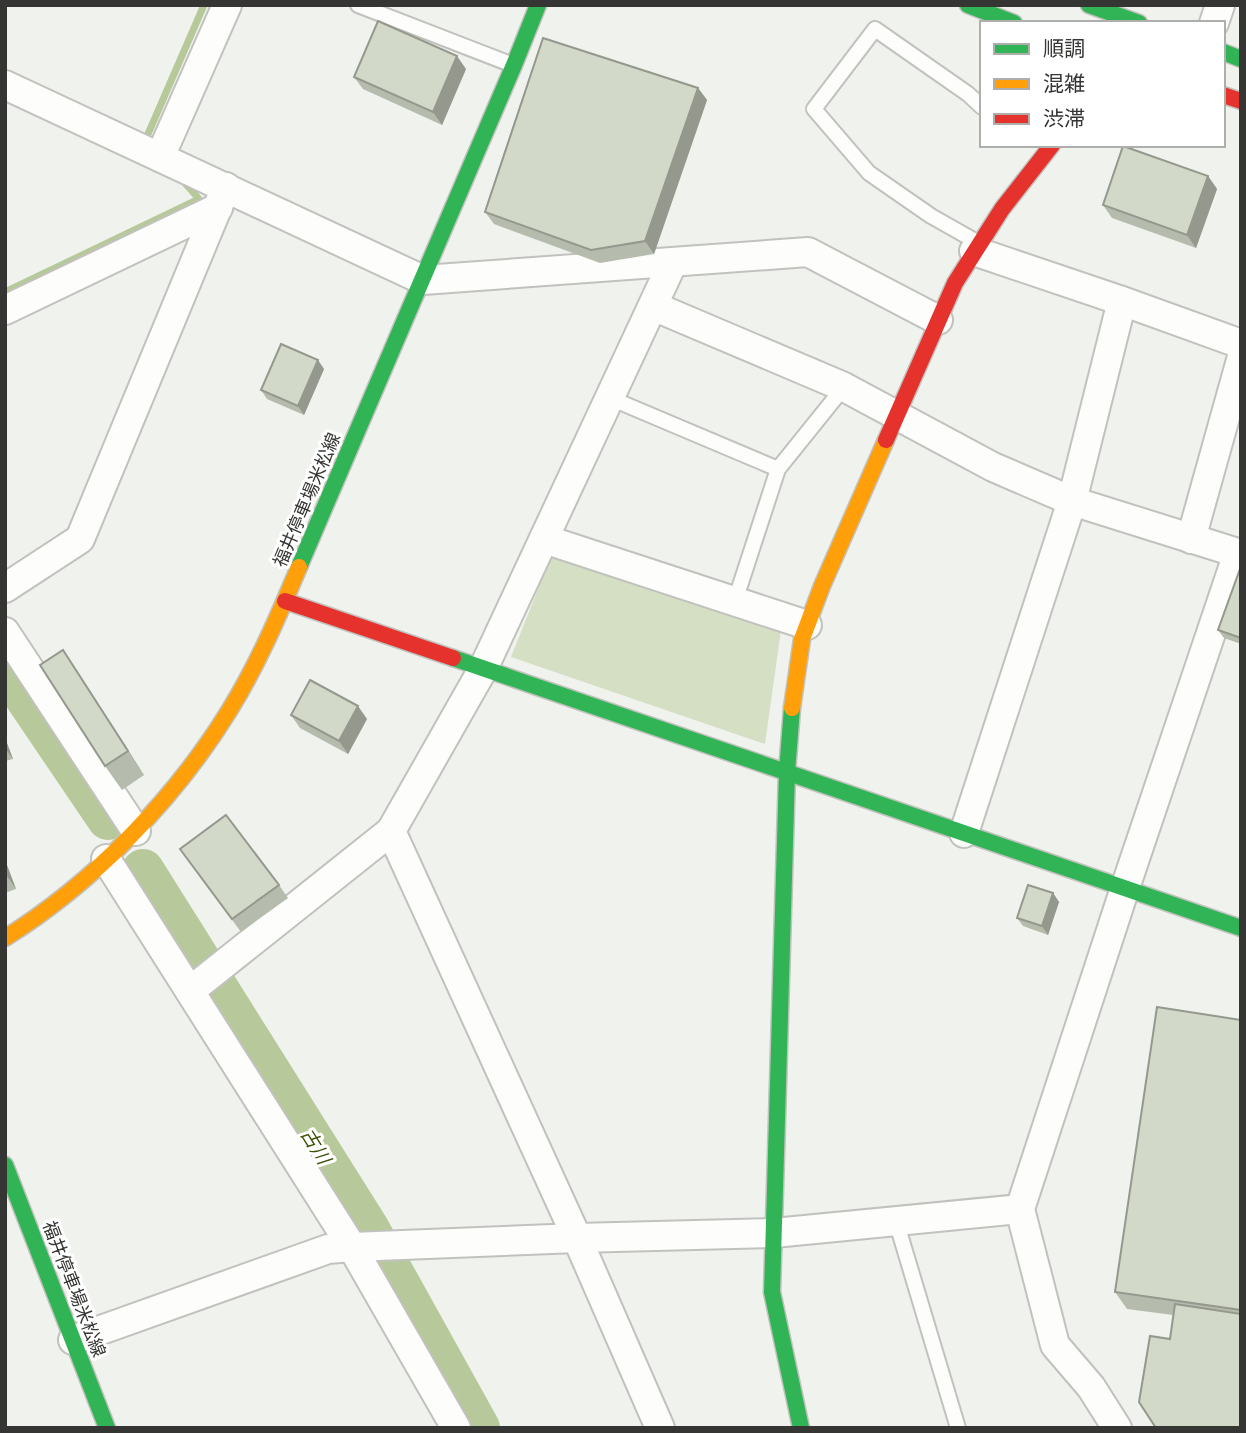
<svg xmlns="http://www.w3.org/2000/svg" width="1246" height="1433" font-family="'Open Sans','Noto Sans JP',sans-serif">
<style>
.green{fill:#d4dfc4}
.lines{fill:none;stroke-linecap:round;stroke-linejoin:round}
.stream{stroke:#b7c99a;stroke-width:7}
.river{stroke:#b7c99a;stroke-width:42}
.lane-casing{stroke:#c1c2be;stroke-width:18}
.street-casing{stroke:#c1c2be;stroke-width:32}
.fast-casing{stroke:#c1c2be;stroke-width:19}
.slow-casing{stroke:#c1c2be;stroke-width:19}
.jam-casing{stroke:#c1c2be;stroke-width:19}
.lane{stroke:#fdfdfc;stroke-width:14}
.street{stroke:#fdfdfc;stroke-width:28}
.fast{stroke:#30b455;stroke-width:16}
.slow{stroke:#ff9f0a;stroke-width:16}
.jam{stroke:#e5322d;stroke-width:16}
.wall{fill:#b5bbad}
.shaded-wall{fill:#94988d}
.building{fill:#d3d9c9;stroke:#94988d;stroke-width:2}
.labels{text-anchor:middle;stroke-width:6;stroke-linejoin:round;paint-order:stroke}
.street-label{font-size:18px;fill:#353633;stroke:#fff}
.water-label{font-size:19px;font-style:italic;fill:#3b5103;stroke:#fff}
</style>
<rect width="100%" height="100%" fill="#f0f2ed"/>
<path class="green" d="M552,554L781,630L765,744L511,657Z"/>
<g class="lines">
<g class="stream">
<path d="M148,134L204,5"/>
<path d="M5,292L199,199L183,181"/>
</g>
<g class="river">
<path d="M5,667L108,819"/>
<path d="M143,870L368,1228L479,1428"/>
</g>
<defs>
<g id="lane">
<path d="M358,5L513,65"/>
<path d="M977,242L931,216L869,173L814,109L875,29L968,94L982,107"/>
<path d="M610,398L778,469"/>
<path d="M735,601L778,469L844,387"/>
<path d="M896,1221L958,1428"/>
</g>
<g id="street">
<path d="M1214,23L1220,5"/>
<path d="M5,85L423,280L808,252L938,320"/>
<path d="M160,157L227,5"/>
<path d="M974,251L1122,301L1241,344"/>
<path d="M653,306L844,387L993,467L1072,501L1241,554"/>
<path d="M5,310L218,208"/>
<path d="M544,539L807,625"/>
<path d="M1191,539L1241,360"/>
<path d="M5,588L80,539L226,187"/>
<path d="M5,632L136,831"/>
<path d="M391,831L577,1238L660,1428"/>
<path d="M964,833L1072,501L1122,301"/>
<path d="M106,859L352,1247L456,1428"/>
<path d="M190,991L391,831L483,669L673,262"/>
<path d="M73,1340L328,1249L352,1247L577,1238L774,1233L1020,1209"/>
<path d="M1117,1428L1091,1387L1055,1345L1020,1209L1125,888L1238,553"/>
</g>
<g id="fast">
<path d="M968,5L1014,23"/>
<path d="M1089,5L1139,23"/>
<path d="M1223,52L1241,59"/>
<path d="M299,567L514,65L538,5"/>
<path d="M453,658L1241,928"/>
<path d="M792,708L787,772L772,1292L801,1428"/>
<path d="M5,1165L107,1428"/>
</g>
<g id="slow">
<path d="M792,708L802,639L822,586L886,440"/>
<path d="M5,938C93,883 174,800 229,711C257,666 278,617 299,567"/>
</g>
<g id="jam">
<path d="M1223,95L1241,101"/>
<path d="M886,440L955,283L1002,209L1052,145"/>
<path d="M285,601L453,658"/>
</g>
</defs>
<use href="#lane" class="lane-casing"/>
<use href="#street" class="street-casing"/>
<use href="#fast" class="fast-casing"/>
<use href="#slow" class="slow-casing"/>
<use href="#jam" class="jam-casing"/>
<use href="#lane" class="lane"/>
<use href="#street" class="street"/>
<use href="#fast" class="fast"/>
<use href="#slow" class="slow"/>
<use href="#jam" class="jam"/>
</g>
<g class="wall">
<path d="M466,69L442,125L363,89L354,77Z"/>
<path d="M698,88L707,100L654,254L600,263L494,224L485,212Z"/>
<path d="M1208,176L1217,189L1196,248L1112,218L1103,205Z"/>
<path d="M324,369L304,415L267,399L261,390Z"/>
<path d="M1241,566V644L1224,638L1218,630Z"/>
<path d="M79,674L144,775L122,790L105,766Z"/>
<path d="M291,715L367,719L348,754L300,728Z"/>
<path d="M5,738L13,759L5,761Z"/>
<path d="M5,860L16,889L5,893Z"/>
<path d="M189,861L279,885L288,898L241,932Z"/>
<path d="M1053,893L1059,902L1048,935L1023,926L1017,918Z"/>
<path d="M1241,1020V1428L1173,1315L1127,1309L1115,1292Z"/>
</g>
<g class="shaded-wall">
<path d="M457,56L466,69L442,125L433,112Z"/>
<path d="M698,88L707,100L654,254L645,241Z"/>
<path d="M1208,176L1217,189L1196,248L1187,235Z"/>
<path d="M318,360L324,369L304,415L298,406Z"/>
<path d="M63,650L79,674L144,775L128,751Z"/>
<path d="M358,706L367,719L348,754L339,741Z"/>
<path d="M5,738L13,759L5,748Z"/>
<path d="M5,860L16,889L7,876L5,871Z"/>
<path d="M1053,893L1059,902L1048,935L1042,926Z"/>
</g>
<g class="building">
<path d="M378,21L457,56L433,112L354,77Z"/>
<path d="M543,38L698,88L645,241L591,250L485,212Z"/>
<path d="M1123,146L1208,176L1187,235L1103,205Z"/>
<path d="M281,344L318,360L298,406L261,390Z"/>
<path d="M1241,566V638L1218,630Z"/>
<path d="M63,650L128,751L105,766L40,665Z"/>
<path d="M310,680L358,706L339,741L291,715Z"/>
<path d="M226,815L279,885L232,919L180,849Z"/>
<path d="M1028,885L1053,893L1042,926L1017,918Z"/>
<path d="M1157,1007L1241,1020V1310L1115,1292Z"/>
<path d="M1175,1304L1241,1314V1428H1156L1139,1402L1150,1336L1170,1339Z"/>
</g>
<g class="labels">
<g class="street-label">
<text transform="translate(307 500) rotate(-67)" y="6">福井停車場米松線</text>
<text transform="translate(74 1289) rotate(69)" y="6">福井停車場米松線</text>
</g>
<g class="water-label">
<text transform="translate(316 1146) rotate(58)" y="7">古川</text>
</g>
</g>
<rect width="1246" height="1433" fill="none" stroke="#353633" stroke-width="14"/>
<rect x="980" y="21" width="245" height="126" fill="#ffffff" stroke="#aeafad" stroke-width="2"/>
<rect x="994" y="44" width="35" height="10" fill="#30b455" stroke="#aeafad" stroke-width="2"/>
<text x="1043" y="56" font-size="21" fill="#353633">順調</text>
<rect x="994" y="79" width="35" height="10" fill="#ff9f0a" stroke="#aeafad" stroke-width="2"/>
<text x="1043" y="91" font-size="21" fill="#353633">混雑</text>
<rect x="994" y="114" width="35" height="10" fill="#e5322d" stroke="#aeafad" stroke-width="2"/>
<text x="1043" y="126" font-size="21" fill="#353633">渋滞</text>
</svg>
